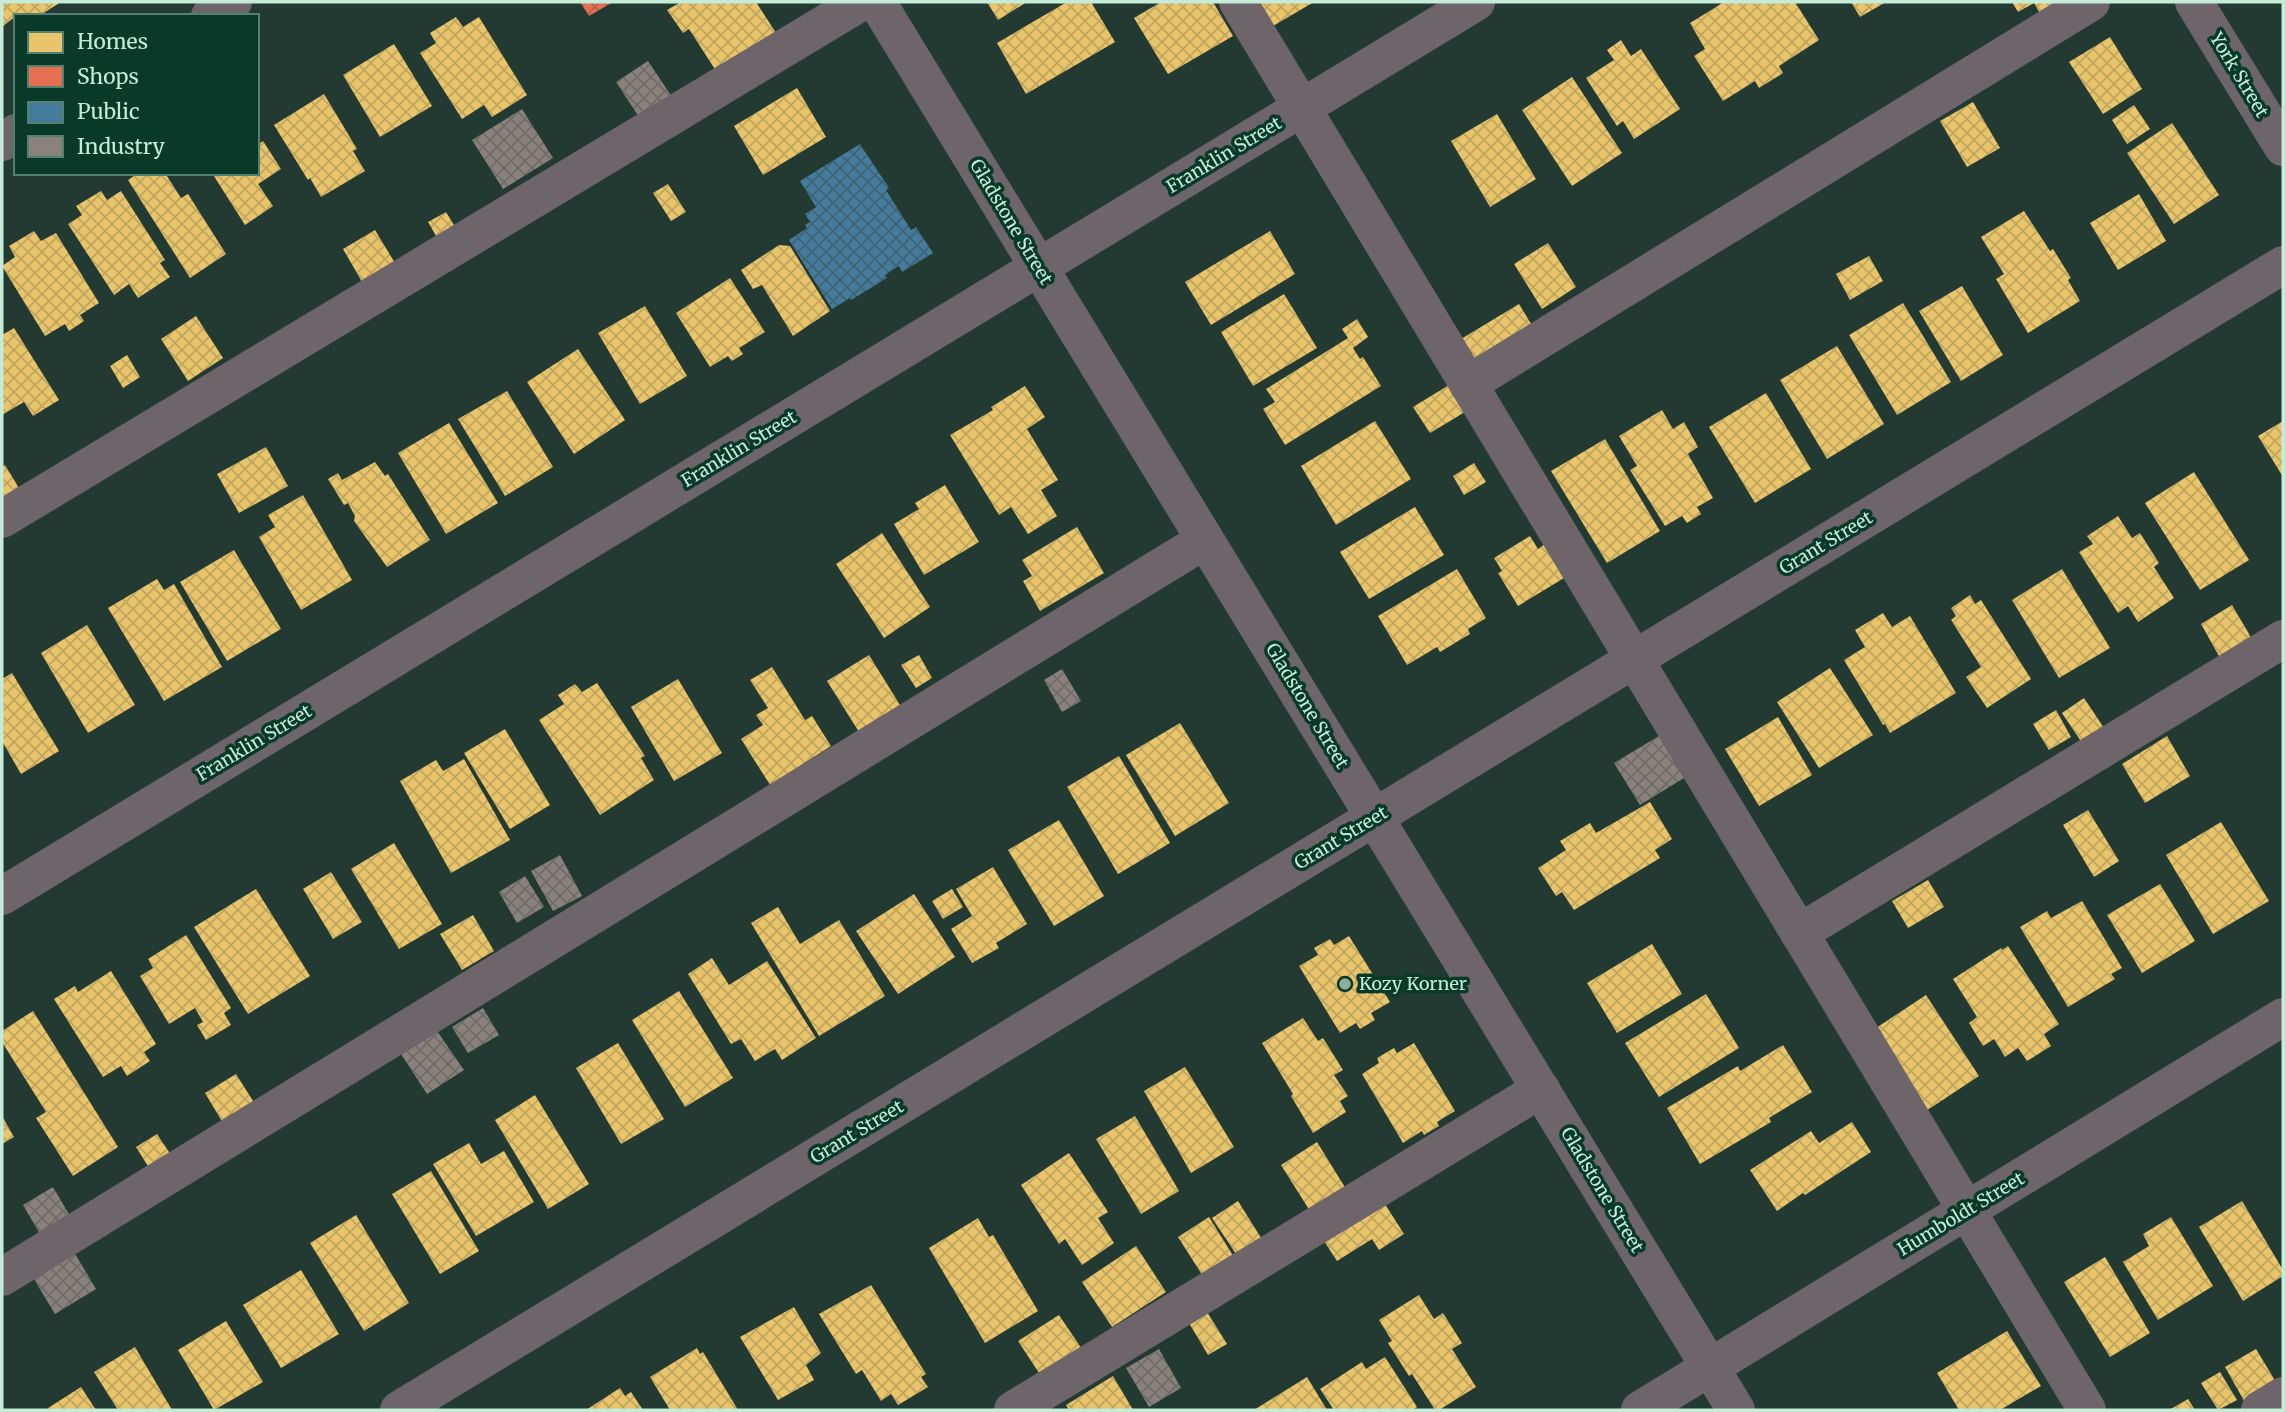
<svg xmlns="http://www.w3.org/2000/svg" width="2285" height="1412" font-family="Merriweather,serif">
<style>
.homes{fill:url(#homes-cross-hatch)}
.shops{fill:url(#shops-cross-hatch)}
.public{fill:url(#public-cross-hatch)}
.industry{fill:url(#industry-cross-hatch)}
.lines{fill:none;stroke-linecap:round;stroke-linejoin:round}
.minor{stroke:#6e656b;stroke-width:38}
.poi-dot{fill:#8bae9e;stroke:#093a29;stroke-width:2.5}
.labels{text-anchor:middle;stroke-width:7;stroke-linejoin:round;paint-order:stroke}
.street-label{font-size:18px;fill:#c4ecd9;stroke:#093a29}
.poi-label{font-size:18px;fill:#c4ecd9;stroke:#093a29;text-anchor:start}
</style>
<defs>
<pattern id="homes-cross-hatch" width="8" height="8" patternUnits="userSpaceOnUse" patternTransform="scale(1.75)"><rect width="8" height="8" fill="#e9c46a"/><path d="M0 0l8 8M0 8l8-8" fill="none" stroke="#bea560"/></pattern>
<pattern id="shops-cross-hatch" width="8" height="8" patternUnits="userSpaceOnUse" patternTransform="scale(1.75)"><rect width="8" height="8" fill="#e76f51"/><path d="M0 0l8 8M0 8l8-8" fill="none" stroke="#b3634c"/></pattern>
<pattern id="public-cross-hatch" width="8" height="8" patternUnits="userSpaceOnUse" patternTransform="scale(1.75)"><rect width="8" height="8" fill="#457b9d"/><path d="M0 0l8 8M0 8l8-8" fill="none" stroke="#406474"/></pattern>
<pattern id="industry-cross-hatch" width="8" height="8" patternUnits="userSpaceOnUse" patternTransform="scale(1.75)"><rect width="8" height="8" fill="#8a817c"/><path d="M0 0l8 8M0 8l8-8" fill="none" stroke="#6e6d67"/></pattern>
</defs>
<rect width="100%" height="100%" fill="#223a31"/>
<g class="homes">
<path d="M2,2H61L39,16H16L2,27Z"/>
<path d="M681,2H756L778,36L718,74L689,29L683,33L667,10Z"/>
<path d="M987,2H1027L998,20Z"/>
<path d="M1067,2H1091L1115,42L1026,94L997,43Z"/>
<path d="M1161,2H1213L1233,36L1168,74L1134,18Z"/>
<path d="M1259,2H1314L1273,26Z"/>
<path d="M1724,2H1795L1819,40L1779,66L1783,73L1759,88L1755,81L1723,101L1694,56L1705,49L1690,23Z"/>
<path d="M1851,2H1886L1860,17Z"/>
<path d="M2012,2H2084L2046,24L2034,3L2018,12Z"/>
<path d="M456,17L463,27L479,17L527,95L492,117L484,105L462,119L420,53L436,43L430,33Z"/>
<path d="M2110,37L2142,89L2103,114L2069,62Z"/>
<path d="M1621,40L1631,56L1641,49L1680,109L1634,139L1623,121L1617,126L1586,78L1614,60L1607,50Z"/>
<path d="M394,44L432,106L380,137L343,75Z"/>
<path d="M1572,77L1622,153L1572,186L1522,110Z"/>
<path d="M797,88L826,137L763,175L734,126Z"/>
<path d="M324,94L357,149L353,151L365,171L321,197L310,178L308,180L274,125Z"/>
<path d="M1973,102L2000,148L1967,167L1940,121Z"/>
<path d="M2134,105L2150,129L2127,144L2112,120Z"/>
<path d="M1497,114L1536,179L1490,207L1451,141Z"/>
<path d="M2172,123L2219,195L2174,224L2127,153Z"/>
<path d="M263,141L281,169L258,184L273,206L245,225L212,173H257V145Z"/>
<path d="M138,173H165L181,198L188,194L226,254L190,278L128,180Z"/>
<path d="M668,184L686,212L671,221L653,193Z"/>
<path d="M101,191L107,200L121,191L165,260L160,263L170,277L138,298L129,284L114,295L68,224L82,215L76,206Z"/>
<path d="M2139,194L2166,241L2118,270L2090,223Z"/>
<path d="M2024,211L2050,251L2053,249L2071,278L2068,280L2080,301L2028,333L1996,279L2004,274L1981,237Z"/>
<path d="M446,212L460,235L442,246L428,222Z"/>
<path d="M375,230L398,268L365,287L343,249Z"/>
<path d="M34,231L41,241L56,233L99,303L80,315L84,321L69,331L65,324L45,336L2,266L15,257L9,246Z"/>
<path d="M1270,231L1295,274L1211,325L1185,282Z"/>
<path d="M1548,243L1576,287L1542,309L1514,264Z"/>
<path d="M779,245L790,246L830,311L793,336L762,285L753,289L741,270Z"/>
<path d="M1869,256L1883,281L1850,300L1836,274Z"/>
<path d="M730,278L765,332L739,348L743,354L732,361L728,356L710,367L676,313Z"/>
<path d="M1962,286L2003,355L1961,381L1919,311Z"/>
<path d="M1284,294L1317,348L1253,386L1221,332Z"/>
<path d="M1903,303L1951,382L1897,415L1849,335Z"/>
<path d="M1519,304L1536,332L1472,370L1456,342Z"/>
<path d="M645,306L687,376L640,404L598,333Z"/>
<path d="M196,316L223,358L188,381L161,339Z"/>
<path d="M1357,319L1368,337L1353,348L1360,359L1363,357L1381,386L1285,445L1263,409L1275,402L1266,389L1348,338L1342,329Z"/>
<path d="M14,328L59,400L33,416L24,402L2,415V335Z"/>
<path d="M1837,346L1884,424L1827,459L1780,380Z"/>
<path d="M578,349L625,420L574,454L527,382Z"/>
<path d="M127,355L140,377L123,388L110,366Z"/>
<path d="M1449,385L1465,412L1430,433L1413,407Z"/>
<path d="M1025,386L1045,417L1027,429L1058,480L1041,490L1057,516L1028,534L1011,507L999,515L950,435L993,410L991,407Z"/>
<path d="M507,391L553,467L505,496L458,419Z"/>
<path d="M1766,393L1811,469L1755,503L1709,427Z"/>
<path d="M1662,410L1673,429L1684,422L1698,447L1688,454L1713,498L1697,507L1701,514L1687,523L1682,516L1665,526L1630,470L1637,466L1619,436Z"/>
<path d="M1375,421L1411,479L1336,525L1301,466Z"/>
<path d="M2283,421V477L2258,436Z"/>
<path d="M449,423L498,503L446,534L398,453Z"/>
<path d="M1605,439L1660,531L1607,563L1551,471Z"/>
<path d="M266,447L288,486L239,513L217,474Z"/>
<path d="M375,462L385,476L388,474L430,540L387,567L354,521L355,516L348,503L344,505L328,479L338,473L342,480Z"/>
<path d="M1474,463L1486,482L1464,495L1453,476Z"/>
<path d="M5,465L25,498L2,512V467Z"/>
<path d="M2194,472L2249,560L2200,590L2145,503Z"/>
<path d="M945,485L979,542L924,575L894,524L919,509L915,503Z"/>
<path d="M303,495L352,580L301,610L259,537L275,527L268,515Z"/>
<path d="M1415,507L1444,555L1369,599L1340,552Z"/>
<path d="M2118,516L2132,538L2140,533L2159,563L2154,567L2174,598L2138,622L2128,606L2118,613L2079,552L2093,544L2087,536Z"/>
<path d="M1077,527L1104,573L1040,611L1023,581L1032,576L1022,560Z"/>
<path d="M882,533L930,607L884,638L836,564Z"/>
<path d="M1530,536L1538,549L1548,542L1569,575L1518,606L1498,573L1502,571L1494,558Z"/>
<path d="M234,550L281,629L227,661L180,582Z"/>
<path d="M1457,569L1486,618L1468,629L1470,634L1440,652L1437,647L1407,665L1378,616Z"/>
<path d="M2062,569L2110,648L2059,678L2012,600Z"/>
<path d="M157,579L164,590L174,584L222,667L164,701L108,608Z"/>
<path d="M1970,595L1975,604L1981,600L2031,679L1987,708L1966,677L1981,667L1951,620L1956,616L1951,608Z"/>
<path d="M2232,605L2252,639L2220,658L2201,624Z"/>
<path d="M1883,613L1892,627L1910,616L1956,693L1890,733L1885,724L1883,725L1844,660L1865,647L1855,630Z"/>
<path d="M87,625L135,705L88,733L41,653Z"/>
<path d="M869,655L900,705L859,732L827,681Z"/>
<path d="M919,655L932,678L916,688L901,665Z"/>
<path d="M772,667L805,720L812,716L831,746L770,785L741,739L763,725L756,715L768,708L750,680Z"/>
<path d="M1830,668L1873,735L1819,768L1777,702Z"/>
<path d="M12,673L59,751L21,774L2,741V679Z"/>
<path d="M678,679L722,753L674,781L631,707Z"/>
<path d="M597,683L645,756L641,758L654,780L600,815L539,720L564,704L558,695L575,684L582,692Z"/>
<path d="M2084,698L2108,734L2086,749L2062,713Z"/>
<path d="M2056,710L2071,737L2049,750L2033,724Z"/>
<path d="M1778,717L1812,775L1759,806L1725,749Z"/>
<path d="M1180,723L1229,803L1175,836L1126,755Z"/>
<path d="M505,729L550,805L510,829L464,753Z"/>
<path d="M2167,736L2190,776L2145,803L2122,764Z"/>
<path d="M1119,756L1170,843L1118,874L1067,787Z"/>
<path d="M464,759L510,840L451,873L400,781L436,760L443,771Z"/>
<path d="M1650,802L1672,839L1655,850L1660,858L1574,910L1562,892L1556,896L1538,868L1566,850L1560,841L1590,823L1596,833Z"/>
<path d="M2088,810L2119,861L2094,877L2063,825Z"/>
<path d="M1059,820L1104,896L1054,926L1008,850Z"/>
<path d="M2221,822L2269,901L2213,934L2166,855Z"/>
<path d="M394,843L442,924L399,949L351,869Z"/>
<path d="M993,867L1027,924L996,943L999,948L972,963L951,929L972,916L956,889Z"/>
<path d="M331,872L362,922L333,939L303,889Z"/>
<path d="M1928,880L1944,907L1908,928L1892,901Z"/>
<path d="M2160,884L2195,941L2142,973L2107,915Z"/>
<path d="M256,889L310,976L248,1014L194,927Z"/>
<path d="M952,889L963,907L943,919L932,901Z"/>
<path d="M914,894L955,957L898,994L856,931Z"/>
<path d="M2082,901L2122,968L2111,974L2115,979L2068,1007L2020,927L2047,911L2051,918Z"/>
<path d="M778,907L800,944L839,920L885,996L819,1036L751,923Z"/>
<path d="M473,915L494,951L462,970L440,934Z"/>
<path d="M186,935L231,1008L224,1013L231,1025L206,1040L197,1025L203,1022L195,1008L169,1024L140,976L153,968L148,959Z"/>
<path d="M1349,936L1390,1002L1371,1013L1375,1020L1360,1029L1356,1023L1340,1033L1299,966L1318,955L1314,948L1330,939L1334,945Z"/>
<path d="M1652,944L1682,994L1617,1033L1587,983Z"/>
<path d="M2008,946L2059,1024L2044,1034L2051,1046L2027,1061L2018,1048L2005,1057L1994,1039L1983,1046L1969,1023L1977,1017L1953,979L2001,948L2002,950Z"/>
<path d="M712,958L729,985L767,961L816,1038L782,1060L775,1049L755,1061L741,1039L731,1044L688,974Z"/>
<path d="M111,971L156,1044L144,1052L150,1061L127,1076L121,1066L103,1077L54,999L75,986L78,992Z"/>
<path d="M679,991L733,1078L685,1107L632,1020Z"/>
<path d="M1706,994L1739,1048L1659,1097L1625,1043Z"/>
<path d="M1926,995L1979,1076L1926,1111L1873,1030Z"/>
<path d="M33,1011L118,1147L73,1176L36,1118L46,1112L2,1042V1031Z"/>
<path d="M1303,1018L1318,1041L1323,1038L1343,1070L1334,1075L1348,1096L1340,1101L1346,1112L1313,1133L1291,1096L1293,1094L1262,1043Z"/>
<path d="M618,1043L664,1119L621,1144L576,1068Z"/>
<path d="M1414,1043L1455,1111L1437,1122L1439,1126L1424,1135L1422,1131L1403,1143L1362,1074L1379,1063L1377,1058L1394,1048L1397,1053Z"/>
<path d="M1783,1045L1812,1092L1769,1118L1771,1122L1700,1164L1667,1108L1738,1066L1740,1071Z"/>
<path d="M1185,1067L1234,1147L1191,1173L1144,1091Z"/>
<path d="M236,1074L255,1104L223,1123L205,1093Z"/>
<path d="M535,1095L589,1184L548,1209L495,1120Z"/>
<path d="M2,1116L14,1137L2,1144Z"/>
<path d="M1135,1116L1179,1191L1141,1214L1096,1139Z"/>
<path d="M1852,1122L1871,1152L1805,1195L1803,1193L1777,1211L1750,1170L1811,1131L1819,1143Z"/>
<path d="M157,1134L173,1158L151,1171L136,1147Z"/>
<path d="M1317,1142L1346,1189L1310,1211L1281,1165Z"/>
<path d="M469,1143L481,1164L504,1151L534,1202L476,1236L433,1164Z"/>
<path d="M1069,1153L1108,1212L1098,1218L1114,1243L1082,1265L1065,1239L1059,1244L1021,1185Z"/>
<path d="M431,1171L479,1251L440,1274L392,1194Z"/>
<path d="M1238,1201L1263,1241L1238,1257L1212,1218Z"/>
<path d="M1383,1201L1404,1234L1379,1250L1372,1239L1337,1261L1322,1238Z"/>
<path d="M2242,1201L2283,1270V1276L2243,1301L2199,1227Z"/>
<path d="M356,1215L409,1303L364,1331L310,1243Z"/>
<path d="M1209,1217L1237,1262L1206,1281L1178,1237Z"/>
<path d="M2171,1217L2213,1286L2158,1320L2123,1262L2149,1246L2143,1234Z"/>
<path d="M978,1218L989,1237L993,1235L1038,1311L985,1343L929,1248Z"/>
<path d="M1136,1246L1166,1292L1112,1327L1082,1282Z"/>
<path d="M2105,1257L2150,1333L2110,1357L2064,1282Z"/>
<path d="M301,1270L339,1334L281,1368L243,1305Z"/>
<path d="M871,1285L926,1374L921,1377L928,1387L898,1405L891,1394L881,1401L862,1370L856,1374L819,1314Z"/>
<path d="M1419,1295L1434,1319L1443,1313L1462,1343L1452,1349L1476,1387L1439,1410H1435L1412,1374L1409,1376L1388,1343L1392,1341L1379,1320Z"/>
<path d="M794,1307L821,1353L806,1365L814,1380L778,1400L740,1337Z"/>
<path d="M1207,1312L1227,1344L1208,1355L1189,1323Z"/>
<path d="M1059,1315L1084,1352L1043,1379L1018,1341Z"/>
<path d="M226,1321L263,1382L214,1410L178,1350Z"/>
<path d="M2007,1331L2041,1386L2000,1410H1959L1937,1373Z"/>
<path d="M135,1347L172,1410H118L94,1372Z"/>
<path d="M697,1348L700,1354L703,1352L738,1410H670L650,1377Z"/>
<path d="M2256,1349L2279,1387L2247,1406L2225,1367Z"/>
<path d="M1385,1357L1417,1407L1412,1410H1334L1320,1389L1362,1362L1366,1369Z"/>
<path d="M2220,1372L2237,1400L2218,1410L2201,1383Z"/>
<path d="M1113,1376L1133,1410H1069L1066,1405Z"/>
<path d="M1307,1377L1327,1410H1254Z"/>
<path d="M81,1387L96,1410H49L48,1408Z"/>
<path d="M620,1388L625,1396L631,1392L643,1410H586Z"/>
<path d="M2188,1399L2195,1410H2169Z"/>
</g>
<path class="shops" d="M580,2H613L589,16Z"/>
<path class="public" d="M860,144L889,188L886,190L911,230L916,227L933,253L902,272L899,266L885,275L887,278L851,300L850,298L832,309L789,240L807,228L805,225L810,222L805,214L816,207L800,181Z"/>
<g class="industry">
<path d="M648,61L672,97L639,117L616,82Z"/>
<path d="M522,109L553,158L503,189L472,140Z"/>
<path d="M1062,669L1081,701L1062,712L1044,680Z"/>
<path d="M1659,736L1684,778L1640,805L1614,763Z"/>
<path d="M560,855L582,896L553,911L531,871Z"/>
<path d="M525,876L544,907L517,923L499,892Z"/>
<path d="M483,1008L499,1035L468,1053L452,1027Z"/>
<path d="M437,1031L464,1070L427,1094L401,1054Z"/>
<path d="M53,1187L70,1216L40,1234L23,1205Z"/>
<path d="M74,1252L96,1289L55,1314L32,1276Z"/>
<path d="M1159,1349L1181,1388L1149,1407L1126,1368Z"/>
</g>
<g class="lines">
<g class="minor">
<path d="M877,2L1736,1410"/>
<path d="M1238,2L2087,1410"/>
<path d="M2194,2L2283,147"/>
<path d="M210,16L233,2"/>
<path d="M2,142L16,133"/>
<path d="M1468,384L2091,2"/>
<path d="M2,519L861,2"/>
<path d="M2,896L1476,2"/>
<path d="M1799,933L2283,639"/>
<path d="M2,1277L1205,540"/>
<path d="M399,1410L2283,265"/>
<path d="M1013,1410L1541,1089"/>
<path d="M1640,1410L2283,1017"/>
<path d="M2260,1410L2283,1396"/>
</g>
</g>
<circle class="poi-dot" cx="1345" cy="984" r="7"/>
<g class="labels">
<g class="street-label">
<text transform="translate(2239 75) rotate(59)" y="6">York Street</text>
<text transform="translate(1224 155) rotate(-31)" y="6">Franklin Street</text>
<text transform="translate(1011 222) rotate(59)" y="6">Gladstone Street</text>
<text transform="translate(739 449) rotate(-31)" y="6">Franklin Street</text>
<text transform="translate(1826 543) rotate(-31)" y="6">Grant Street</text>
<text transform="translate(1307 706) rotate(59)" y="6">Gladstone Street</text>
<text transform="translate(254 743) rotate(-31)" y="6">Franklin Street</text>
<text transform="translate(1341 838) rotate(-31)" y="6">Grant Street</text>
<text transform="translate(857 1132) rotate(-31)" y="6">Grant Street</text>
<text transform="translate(1602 1190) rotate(59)" y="6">Gladstone Street</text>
<text transform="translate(1961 1214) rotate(-31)" y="6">Humboldt Street</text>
</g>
<g class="poi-label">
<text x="1359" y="990">Kozy Korner</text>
</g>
</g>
<rect width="2285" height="1412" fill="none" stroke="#c4ecd9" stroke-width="7"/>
<rect x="14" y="14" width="245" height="161" fill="#093a29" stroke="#54816f" stroke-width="2"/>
<rect x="28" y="32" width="35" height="21" fill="#e9c46a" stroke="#54816f" stroke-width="2"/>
<text x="77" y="49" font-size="21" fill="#c4ecd9">Homes</text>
<rect x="28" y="66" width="35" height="21" fill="#e76f51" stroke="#54816f" stroke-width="2"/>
<text x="77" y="84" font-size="21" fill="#c4ecd9">Shops</text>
<rect x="28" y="102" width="35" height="21" fill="#457b9d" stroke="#54816f" stroke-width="2"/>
<text x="77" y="119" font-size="21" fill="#c4ecd9">Public</text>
<rect x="28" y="136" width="35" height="21" fill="#8a817c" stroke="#54816f" stroke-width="2"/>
<text x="77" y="154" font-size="21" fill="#c4ecd9">Industry</text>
</svg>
